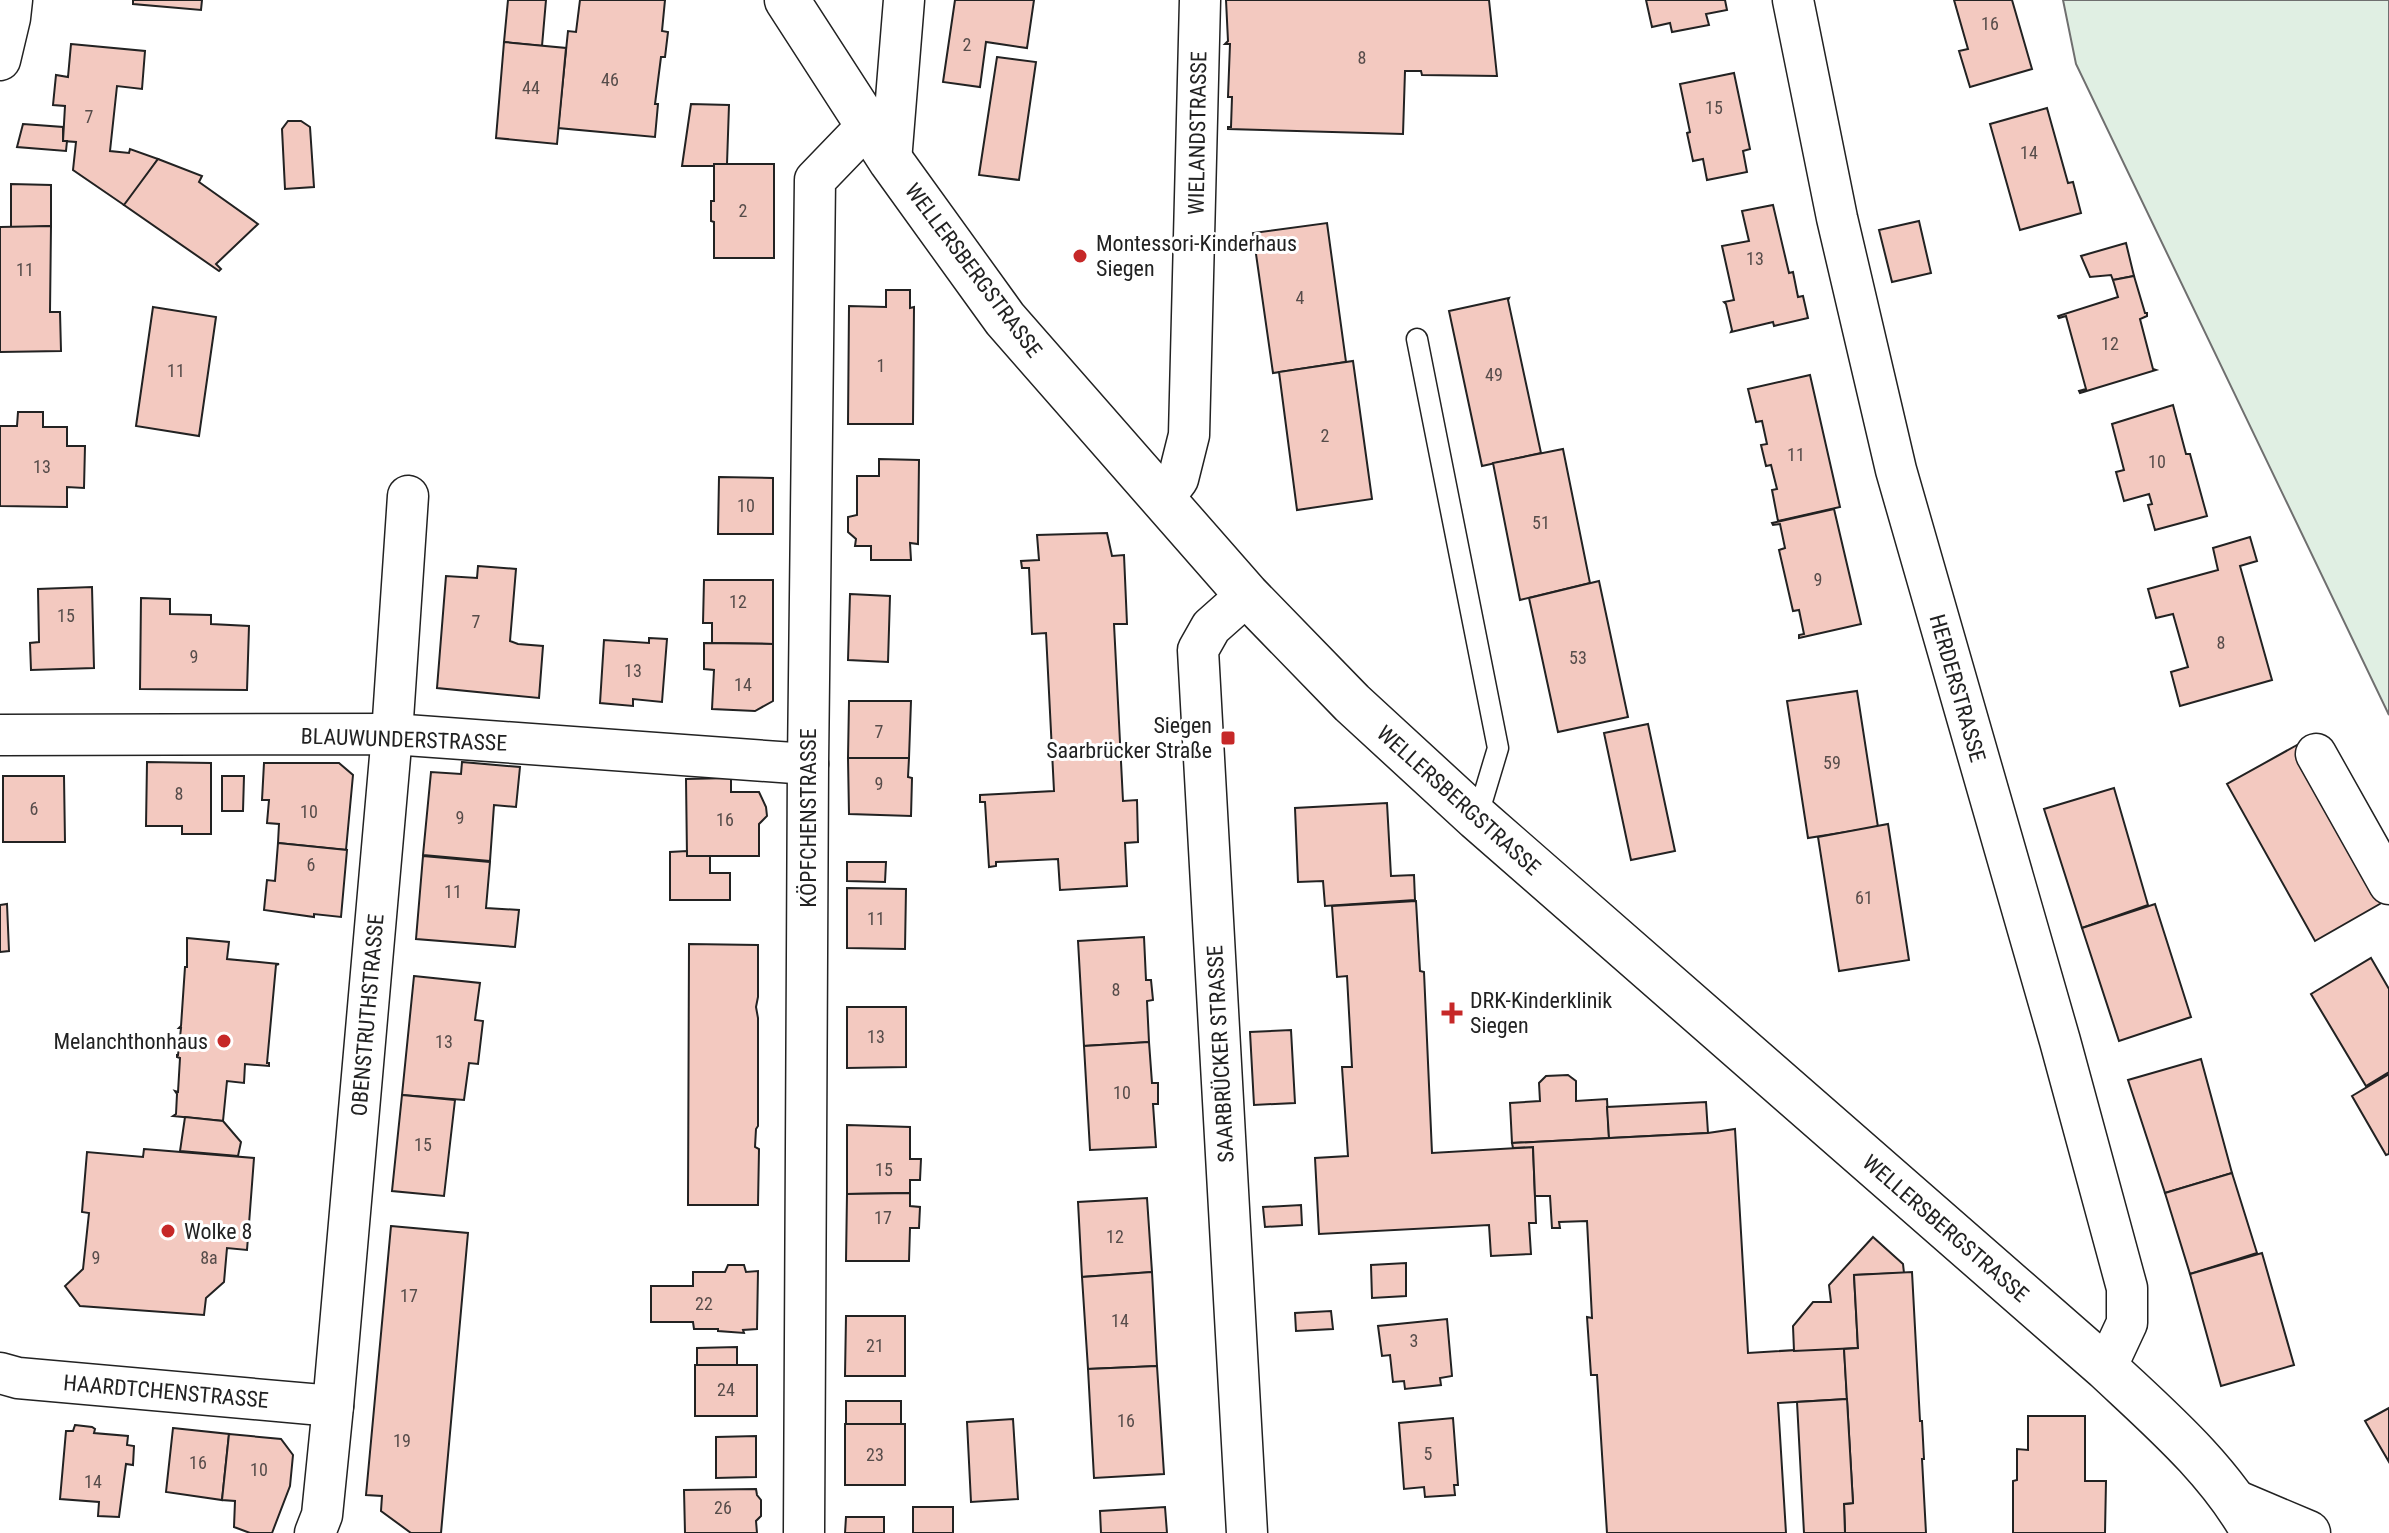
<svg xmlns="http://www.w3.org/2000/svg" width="2389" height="1533" font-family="'Roboto Condensed',sans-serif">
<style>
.green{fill:#e0efe3;stroke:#6f6f6f;stroke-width:2}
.building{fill:#f3c9c0;stroke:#222;stroke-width:2}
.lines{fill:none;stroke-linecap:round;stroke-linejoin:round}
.lane-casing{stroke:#222;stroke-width:23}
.street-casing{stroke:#222;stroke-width:43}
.secondary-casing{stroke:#222;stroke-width:47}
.lane{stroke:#fff;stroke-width:20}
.street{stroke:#fff;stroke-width:40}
.secondary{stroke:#fff;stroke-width:44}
.poi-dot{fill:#c62828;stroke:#fff;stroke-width:3}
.labels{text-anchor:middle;stroke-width:6;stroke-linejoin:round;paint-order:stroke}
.number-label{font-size:18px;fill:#564c4a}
.street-label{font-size:22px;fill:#222;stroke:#fff}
.poi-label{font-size:22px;fill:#222;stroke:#fff;text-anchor:start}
</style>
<rect width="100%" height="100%" fill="#fff"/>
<path class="green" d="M2063,0H2389V715L2076,64Z"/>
<g class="building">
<path d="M133,0H202L201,10L133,4Z"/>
<path d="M508,0H546L542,46L504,42Z"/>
<path d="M580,0H665L662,31L668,32L665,57H661L655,104H658L655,137L558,128L568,31L576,32Z"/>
<path d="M955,0H1034L1027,48L986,42L980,87L943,82Z"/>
<path d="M1226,0H1489L1497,76L1422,75L1421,71H1405L1403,134L1228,129V127H1231L1232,97H1228L1230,44H1225L1228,41Z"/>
<path d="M1646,0H1725L1727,10L1706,14L1709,25L1672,32L1670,23L1652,27Z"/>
<path d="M1954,0H2012L2032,69L1970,87L1959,51L1968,49Z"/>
<path d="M504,42L566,48L557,144L496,138Z"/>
<path d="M71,44L145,51L142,89L117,86L110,151L129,153L130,149L158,159L127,204L124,205L73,170L76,142L63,141L65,106L53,105L56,75L68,77Z"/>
<path d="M997,57L1036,62L1019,180L979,175Z"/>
<path d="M1734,73L1750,149L1743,151L1747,172L1707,180L1703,159L1693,161L1687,133L1690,132L1680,84Z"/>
<path d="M691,104L729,105L727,164H714V166H682Z"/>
<path d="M2047,108L2068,183L2073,182L2081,213L2020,230L1990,124Z"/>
<path d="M288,121H301L310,127L314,187L285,189L282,129Z"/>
<path d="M23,124L63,127V141H67L66,151L17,147Z"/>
<path d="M158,159L202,176L199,182L258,224L216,264L221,269L219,271L124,205Z"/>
<path d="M714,164H774V258H714V222L711,221V201H714Z"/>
<path d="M11,184L51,185V226L11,228Z"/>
<path d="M1773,205L1789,273L1793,272L1798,297L1803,296L1808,318L1774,326L1773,322L1731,332L1732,330L1726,304L1724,302L1734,300L1722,246L1749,241L1742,211Z"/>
<path d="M1919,221L1931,273L1892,282L1879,230Z"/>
<path d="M1327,223L1346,362L1273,373L1253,233Z"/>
<path d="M51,226L50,312H60L61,351L0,352V227Z"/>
<path d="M2126,243L2134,276L2113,280L2111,275L2090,277L2081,256Z"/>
<path d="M2134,276L2145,313H2147V316L2140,319L2153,369L2156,370L2080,393L2079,391L2086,389L2066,316L2059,318L2058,316L2118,297L2113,280Z"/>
<path d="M886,290H910V308L914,307L913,424H848L849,306L886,307Z"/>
<path d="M1509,298L1508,300L1541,453L1482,466L1449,311Z"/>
<path d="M153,307L216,317L199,436L136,426Z"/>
<path d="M1353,361L1372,499L1297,510L1279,372Z"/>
<path d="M1810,375L1840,507L1778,521L1772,490L1777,489L1771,465L1766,466L1761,445L1767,444L1762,421L1756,422L1748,389Z"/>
<path d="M2173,405L2186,454H2190L2207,516L2155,530L2148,505L2152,504L2149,494L2124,501L2116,472L2124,470L2112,424Z"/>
<path d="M18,412H43V427H67V446H85L84,488L67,487V507L0,506V426H17Z"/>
<path d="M1563,449L1590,583L1520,600L1493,463Z"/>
<path d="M879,459L919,460L918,544L910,543L911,560H871V546H855L856,539L848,532V517L857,515V476H879Z"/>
<path d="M719,477L773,478V534H718Z"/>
<path d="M1834,509L1861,624L1799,638V635L1804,634L1799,610L1793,611L1779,550L1785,548L1780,524L1773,525L1772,523Z"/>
<path d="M1107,533L1112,556L1124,555L1127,624H1114L1123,801L1137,800L1138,842L1125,843L1127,886L1060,890L1058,859L996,862V866L989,867L985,802H980V795L1054,791L1046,633L1032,634L1029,568H1022L1021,561L1039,560L1037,535Z"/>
<path d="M2250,537L2257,561L2240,566L2272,680L2180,706L2171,672L2188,667L2173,614L2156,618L2148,589L2218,570L2213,548Z"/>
<path d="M478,566L516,569L510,641L518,644L543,646L539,698L437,688L446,576L477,578Z"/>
<path d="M704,580H773V644L712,643V623H703Z"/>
<path d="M1599,581L1628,717L1558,732L1529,598Z"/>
<path d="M92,587L94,668L31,670L30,643L39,642L38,589Z"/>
<path d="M850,594L890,596L888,662L848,660Z"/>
<path d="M141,598L170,599V614L211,615V624L249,626L247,690L140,689Z"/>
<path d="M649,638L667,639L662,702L633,699V706L600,703L604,640L649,643Z"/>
<path d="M704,643L773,644V701L755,711L712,709L714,670L704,669Z"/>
<path d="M1857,691L1878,827L1808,838L1787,701Z"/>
<path d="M849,701H911L909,758H848Z"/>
<path d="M1648,724L1675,851L1631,860L1604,733Z"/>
<path d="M2297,745L2385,901L2315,941L2227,784Z"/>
<path d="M848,758H909L908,777L912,778L911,816L849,814Z"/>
<path d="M147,762L211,763V834H182V826H146Z"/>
<path d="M462,762L520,767L516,807L494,805L490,861L423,855L431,772L461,774Z"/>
<path d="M264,763H339L353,775L346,850L278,843L279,824L267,823L269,800H262Z"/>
<path d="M3,776H64L65,842H3Z"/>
<path d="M222,776H244L243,811H222Z"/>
<path d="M731,778V792H759L766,807L767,816L759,824V856H687L686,779Z"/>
<path d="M2114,788L2148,905L2082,928L2044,809Z"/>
<path d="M1387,803L1391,876L1414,875L1415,900L1325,906L1323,881L1298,882L1295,808Z"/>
<path d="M1888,824L1909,960L1839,971L1818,837Z"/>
<path d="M278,843L347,850L341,917L314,914V917L264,910L267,880L275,881Z"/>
<path d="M687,851V856H710V873H730V900H670V852Z"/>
<path d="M423,856L490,862L486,908L519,910L515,947L416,939Z"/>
<path d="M847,862H886L885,882L847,881Z"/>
<path d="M847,888L906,889L905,949L847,948Z"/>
<path d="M1416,901L1420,971L1424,972L1432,1153L1533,1147L1536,1223H1529L1531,1254L1491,1256L1489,1225L1319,1234L1315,1158L1348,1156L1342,1067H1352L1347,976L1337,977L1332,906Z"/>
<path d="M7,904L9,951L0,952V905Z"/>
<path d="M2155,904L2191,1017L2119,1041L2082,928Z"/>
<path d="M1144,937L1146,980H1151L1153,1000L1147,1001L1149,1042L1084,1046L1078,941Z"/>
<path d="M187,938L229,942L227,959L279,964L276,965L267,1063H269V1066L245,1064L244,1083L227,1081L223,1121L173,1116L176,1114L177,1094L175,1091L178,1092L180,1058L177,1057V1055H178L181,1028H179L181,1026L185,967H187Z"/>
<path d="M689,944L758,945V997L756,1007L758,1018V1126L756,1129L755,1147L759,1149L758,1205H688Z"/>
<path d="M2371,958L2389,989V1072L2366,1086L2311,994Z"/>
<path d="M414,976L480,983L475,1020L483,1021L478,1064L469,1063L464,1100L402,1095Z"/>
<path d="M847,1007H906V1067L847,1068Z"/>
<path d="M1291,1030L1295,1103L1254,1105L1250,1032Z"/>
<path d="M1149,1042L1152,1083H1158V1104H1153L1156,1147L1090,1150L1084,1046Z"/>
<path d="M2201,1059L2232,1173L2165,1193L2128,1080Z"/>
<path d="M2389,1074V1154L2386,1155L2352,1096Z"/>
<path d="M1568,1075L1576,1081V1101L1607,1099L1609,1138L1512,1143L1510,1103L1540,1101L1539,1083L1546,1076Z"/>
<path d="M402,1095L455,1100L444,1196L392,1191Z"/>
<path d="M1706,1102L1708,1133L1609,1138L1607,1107Z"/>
<path d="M185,1117L223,1121L241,1142L238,1156L180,1151Z"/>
<path d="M847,1125L910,1127V1159H921L920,1180H910V1193L847,1194Z"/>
<path d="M1735,1129L1748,1353L1844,1347L1847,1399L1778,1403L1786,1533H1607L1597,1375H1591L1587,1317L1592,1318L1587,1221L1559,1222L1560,1228H1552L1550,1196H1535L1533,1147L1513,1148L1512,1143L1708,1133Z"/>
<path d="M144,1149L254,1158L247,1250L227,1248L224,1282L206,1298L204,1315L80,1306L65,1286L83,1269L89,1213L82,1212L87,1152L143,1157Z"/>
<path d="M2232,1173L2257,1253L2190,1274L2165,1193Z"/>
<path d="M910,1193V1206L920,1207L919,1228H910L909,1261H846L847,1194Z"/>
<path d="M1147,1198L1152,1272L1082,1277L1078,1202Z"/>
<path d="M1301,1205L1302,1225L1265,1227L1263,1207Z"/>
<path d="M391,1226L468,1233L441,1533H411L381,1511L382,1496L366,1495Z"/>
<path d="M1873,1237L1903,1264L1904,1273L1854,1275L1858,1348L1794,1351L1793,1326L1813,1302H1831L1829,1285Z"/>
<path d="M2262,1253L2294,1365L2221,1386L2190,1274Z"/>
<path d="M1406,1263V1296L1372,1298L1371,1265Z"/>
<path d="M728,1265H744L746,1272L758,1271L757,1329L743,1330L744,1333L718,1331V1329H694L693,1322H651V1286H693V1272H725Z"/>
<path d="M1152,1272L1157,1366L1088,1369L1082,1277Z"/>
<path d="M1912,1272L1920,1421H1922L1924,1459H1922L1926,1533H1845L1844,1504L1853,1503L1844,1349L1858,1348L1854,1275Z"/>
<path d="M1331,1311L1333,1329L1296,1331L1295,1313Z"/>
<path d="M846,1316H905V1376H845Z"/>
<path d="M1447,1319L1452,1376L1440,1378L1441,1385L1405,1389L1404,1381L1393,1382L1390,1355L1382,1356L1378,1326Z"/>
<path d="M737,1347V1365H697V1348Z"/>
<rect x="695" y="1365" width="62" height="51"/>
<path d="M1157,1366L1164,1474L1094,1478L1088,1369Z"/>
<path d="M1847,1399L1853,1503L1844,1504L1845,1533H1804L1797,1402Z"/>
<rect x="846" y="1401" width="55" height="23"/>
<path d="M2389,1408V1462L2365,1421Z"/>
<path d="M2028,1416H2085V1481H2106L2105,1533H2013V1481L2017,1480V1449L2028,1450Z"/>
<path d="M1453,1418L1458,1485H1454L1455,1495L1425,1497L1424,1487L1404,1489L1399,1423Z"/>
<path d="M1013,1419L1018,1499L971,1502L967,1422Z"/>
<rect x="845" y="1424" width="60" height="61"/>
<path d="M75,1425L92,1427L95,1429L94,1433L128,1436L127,1445L134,1446L133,1465L126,1464L119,1517L98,1516L99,1502L60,1499L66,1431H73Z"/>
<path d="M173,1428L229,1434L222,1500L166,1492Z"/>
<path d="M229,1434L281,1439L293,1455L290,1486L272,1533H250L234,1527L235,1501L222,1500Z"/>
<path d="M756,1436V1477L716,1478V1437Z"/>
<path d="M756,1489L757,1495L761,1500V1516L756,1521L757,1533H685L684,1490Z"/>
<rect x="913" y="1507" width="40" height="26"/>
<path d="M1165,1507L1167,1533H1101L1100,1511Z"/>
<path d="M846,1517H884V1533H845Z"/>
</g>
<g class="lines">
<defs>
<path id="lane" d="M1417,339L1498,748L1477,818"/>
<g id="street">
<path d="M1793,0L1837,218L1896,470L2060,1041L2127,1288V1323L2106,1368"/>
<path d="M0,60L10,18L12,0"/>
<path d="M891,161L904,0"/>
<path d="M1163,499L1178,479L1189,435L1200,0"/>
<path d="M0,735L392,734L808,764"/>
<path d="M2316,754L2389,884"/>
<path d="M0,1373L18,1378L333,1406"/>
<path d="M315,1533L322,1515L333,1406L392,734L408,496"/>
<path d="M804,1533L808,764L815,180L868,125"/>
<path d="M1247,1533L1198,650L1211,627L1247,595"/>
</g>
<g id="secondary">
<path d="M787,0L891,161L1005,319L1247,595L1352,703L1477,818L2106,1368C2159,1418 2218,1468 2254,1533"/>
<path d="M2237,1503L2308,1533"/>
</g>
</defs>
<use href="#lane" class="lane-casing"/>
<use href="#street" class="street-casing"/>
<use href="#secondary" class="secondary-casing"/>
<use href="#lane" class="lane"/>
<use href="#street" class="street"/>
<use href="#secondary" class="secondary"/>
</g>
<g class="poi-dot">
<circle cx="1080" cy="256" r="8"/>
<rect x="1220" y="730" width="16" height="16" rx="4"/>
<path d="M1448 1001h8v8h8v8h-8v8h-8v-8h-8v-8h8z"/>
<circle cx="224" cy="1041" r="8"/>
<circle cx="168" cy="1231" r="8"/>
</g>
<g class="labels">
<g class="number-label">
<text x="1990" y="30">16</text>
<text x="967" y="51">2</text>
<text x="1362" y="64">8</text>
<text x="610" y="86">46</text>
<text x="531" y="94">44</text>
<text x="1714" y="114">15</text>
<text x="89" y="123">7</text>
<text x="2029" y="159">14</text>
<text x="743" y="217">2</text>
<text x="1755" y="265">13</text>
<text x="25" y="276">11</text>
<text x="1300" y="304">4</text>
<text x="2110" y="350">12</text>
<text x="881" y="372">1</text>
<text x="176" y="377">11</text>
<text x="1494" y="381">49</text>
<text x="1325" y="442">2</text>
<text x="1796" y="461">11</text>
<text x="2157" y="468">10</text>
<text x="42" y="473">13</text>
<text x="746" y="512">10</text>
<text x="1541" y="529">51</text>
<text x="1818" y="586">9</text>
<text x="738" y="608">12</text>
<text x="66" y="622">15</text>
<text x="476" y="628">7</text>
<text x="2221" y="649">8</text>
<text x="194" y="663">9</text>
<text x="1578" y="664">53</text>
<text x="633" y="677">13</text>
<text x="743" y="691">14</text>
<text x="879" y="738">7</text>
<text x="1832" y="769">59</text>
<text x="879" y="790">9</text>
<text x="179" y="800">8</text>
<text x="34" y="815">6</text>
<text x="309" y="818">10</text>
<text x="460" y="824">9</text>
<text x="725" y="826">16</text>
<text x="311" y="871">6</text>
<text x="453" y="898">11</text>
<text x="1864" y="904">61</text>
<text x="876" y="925">11</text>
<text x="1116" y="996">8</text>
<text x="876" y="1043">13</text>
<text x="444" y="1048">13</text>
<text x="1122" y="1099">10</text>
<text x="423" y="1151">15</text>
<text x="884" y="1176">15</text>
<text x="883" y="1224">17</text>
<text x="1115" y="1243">12</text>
<text x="96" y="1264">9</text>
<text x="209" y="1264">8a</text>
<text x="409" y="1302">17</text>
<text x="704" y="1310">22</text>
<text x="1120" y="1327">14</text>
<text x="1414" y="1347">3</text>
<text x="875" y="1352">21</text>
<text x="726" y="1396">24</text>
<text x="1126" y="1427">16</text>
<text x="402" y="1447">19</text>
<text x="1428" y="1460">5</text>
<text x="875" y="1461">23</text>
<text x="198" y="1469">16</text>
<text x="259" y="1476">10</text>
<text x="93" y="1488">14</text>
<text x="723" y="1514">26</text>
</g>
<g class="street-label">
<text transform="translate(1197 133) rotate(-89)" y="8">WIELANDSTRASSE</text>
<text transform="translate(974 270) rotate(53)" y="8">WELLERSBERGSTRASSE</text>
<text transform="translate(1958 688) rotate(74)" y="8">HERDERSTRASSE</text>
<text transform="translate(404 739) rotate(2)" y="8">BLAUWUNDERSTRASSE</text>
<text transform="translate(1459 800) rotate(42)" y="8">WELLERSBERGSTRASSE</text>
<text transform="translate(808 818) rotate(-90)" y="8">KÖPFCHENSTRASSE</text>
<text transform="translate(367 1015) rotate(-85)" y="8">OBENSTRUTHSTRASSE</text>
<text transform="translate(1220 1054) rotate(-93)" y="8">SAARBRÜCKER STRASSE</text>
<text transform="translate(1946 1228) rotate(41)" y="8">WELLERSBERGSTRASSE</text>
<text transform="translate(166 1391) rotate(5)" y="8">HAARDTCHENSTRASSE</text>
</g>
<g class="poi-label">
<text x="1096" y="251">Montessori-Kinderhaus<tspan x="1096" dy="25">Siegen</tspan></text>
<text x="1212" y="733" text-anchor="end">Siegen<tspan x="1212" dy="25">Saarbrücker Straße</tspan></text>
<text x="1470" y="1008">DRK-Kinderklinik<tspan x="1470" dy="25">Siegen</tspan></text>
<text x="208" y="1049" text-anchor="end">Melanchthonhaus</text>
<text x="184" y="1239">Wolke 8</text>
</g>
</g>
</svg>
